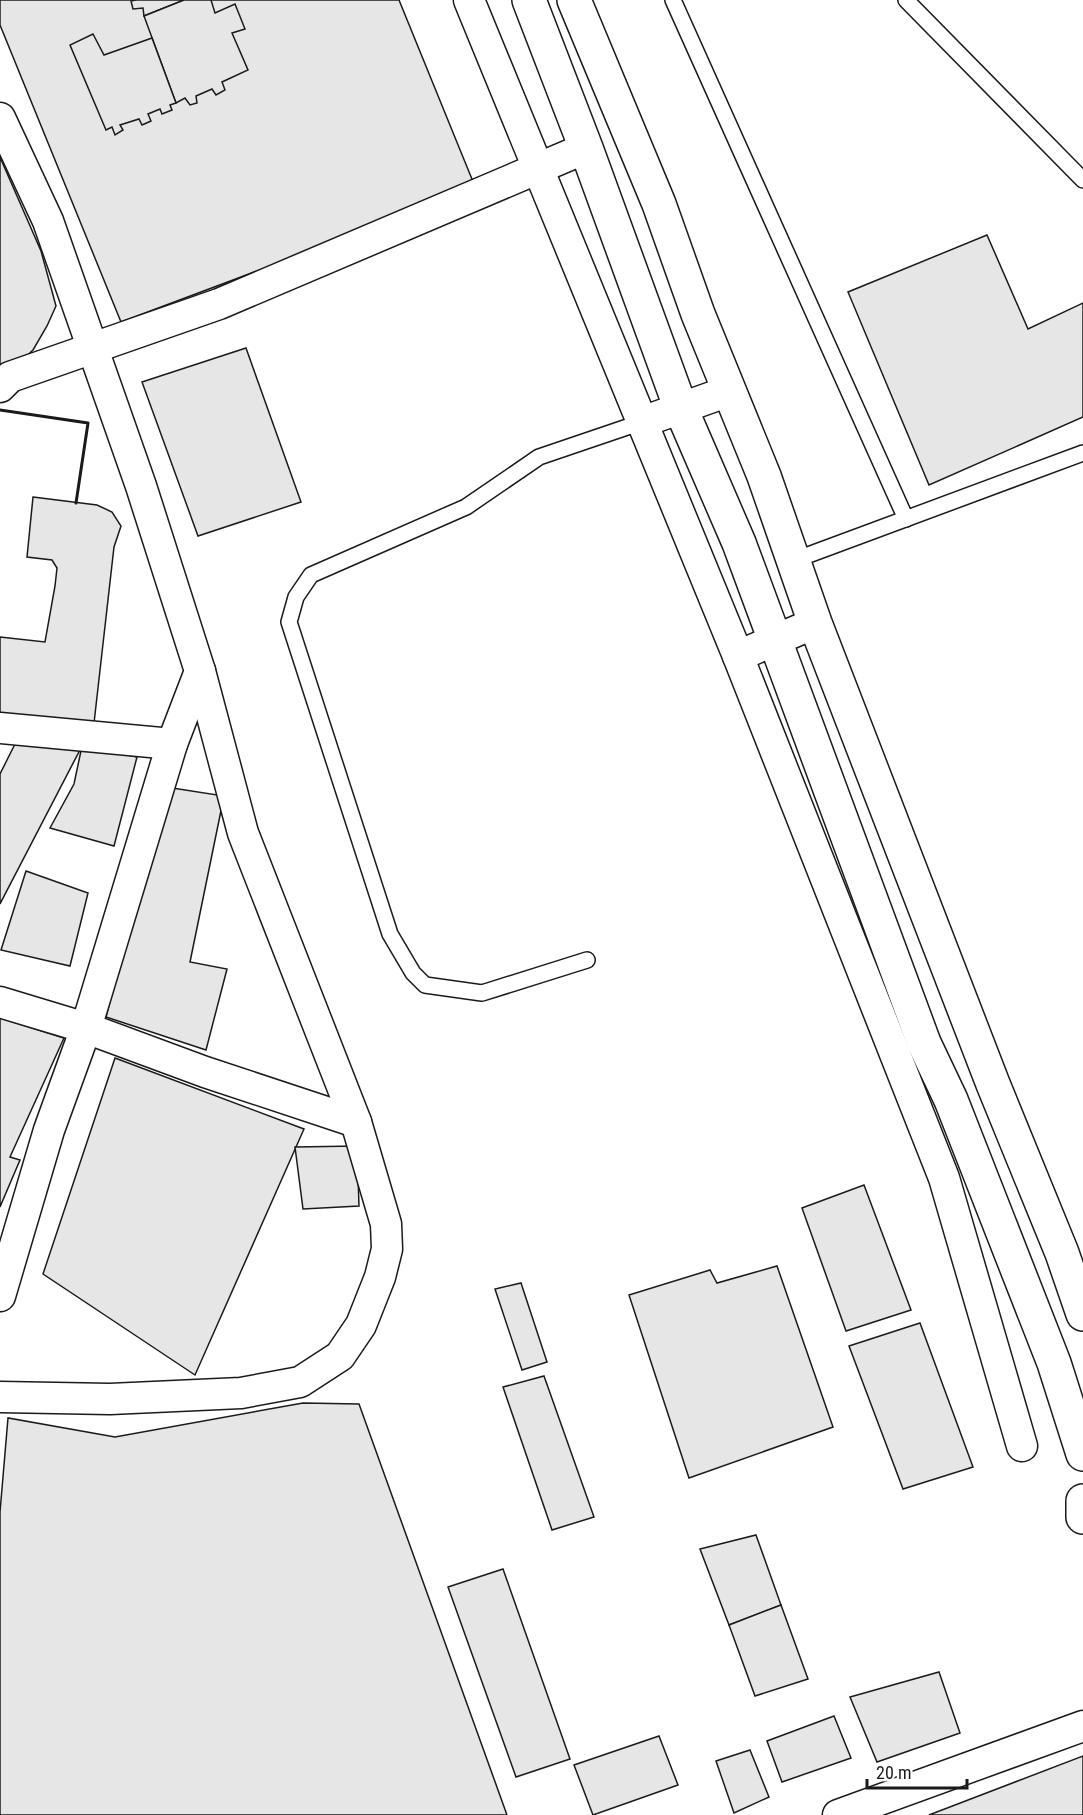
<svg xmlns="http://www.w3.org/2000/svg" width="1083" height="1815" font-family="'Roboto Condensed',sans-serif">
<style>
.building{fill:#e6e6e6;stroke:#1a1a1a;stroke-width:1.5}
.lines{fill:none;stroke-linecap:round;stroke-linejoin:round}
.service-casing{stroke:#1a1a1a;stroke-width:18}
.minor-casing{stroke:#1a1a1a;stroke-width:33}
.tertiary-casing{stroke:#1a1a1a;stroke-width:36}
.service{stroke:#fff;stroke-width:15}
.minor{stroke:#fff;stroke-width:30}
.tertiary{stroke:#fff;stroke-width:33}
.wall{stroke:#1a1a1a;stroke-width:3}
</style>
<rect width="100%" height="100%" fill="#fff"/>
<g class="building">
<path d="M0,0H399L476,189L121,322L0,25Z"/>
<path d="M136,0H184L144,16L143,8L133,9L131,1Z"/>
<path d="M184,0H211L215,13L235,4L245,29L232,33L248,70L222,82L225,90L216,95L212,89L196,96L197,103L190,105L185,98L176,103L144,16Z"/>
<path d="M93,34L104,55L152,38L176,103L170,105L172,110L162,114L160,109L148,114L151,121L142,125L139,119L120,125L123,130L115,135L112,127L106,130L70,45Z"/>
<path d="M0,157L41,251L56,306L47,326L33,350L0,381Z"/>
<path d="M987,235L1028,329L1083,303V417L929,485L848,292Z"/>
<path d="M246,348L301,502L198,536L142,382Z"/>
<path d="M33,497L97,505L112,512L121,526L114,547L93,732L0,722V637L45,642L55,586L57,568L52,560L27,557Z"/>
<path d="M18,738L82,746L0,904V774Z"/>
<path d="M82,746L137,757L114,846L50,828L74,784Z"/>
<path d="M166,787L224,796L190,962L227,969L206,1050L106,1017Z"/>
<path d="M26,871L88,893L70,966L1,950Z"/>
<path d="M0,1018L64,1038L10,1157L20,1160L0,1207Z"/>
<path d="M115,1058L304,1129L195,1375L43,1274Z"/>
<path d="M357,1146L359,1206L303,1209L295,1147Z"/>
<path d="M864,1185L911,1310L846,1331L802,1208Z"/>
<path d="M777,1266L833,1427L689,1478L629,1295L710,1270L717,1283Z"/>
<path d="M521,1283L547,1362L522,1370L495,1289Z"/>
<path d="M920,1323L973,1467L903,1489L849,1346Z"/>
<path d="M544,1376L594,1517L552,1530L503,1387Z"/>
<path d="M303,1403L359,1404L507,1815H0V1512L8,1418L115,1437Z"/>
<path d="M756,1535L781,1605L729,1625L700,1549Z"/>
<path d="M503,1569L570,1759L516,1777L448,1587Z"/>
<path d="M781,1605L808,1679L755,1696L729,1625Z"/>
<path d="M939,1672L960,1733L877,1762L850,1697Z"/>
<path d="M834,1716L851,1758L782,1782L767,1741Z"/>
<path d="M659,1736L678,1785L593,1815L574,1765Z"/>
<path d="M750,1750L769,1797L734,1813L716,1761Z"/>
<path d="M1083,1756V1815H929Z"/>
</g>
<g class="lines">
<defs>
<g id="service">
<path d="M673,0L906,519"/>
<path d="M906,0L1083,180"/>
<path d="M792,561L1083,453"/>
<path d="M587,960L482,993L425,985L413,973L390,934L289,622L296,597L311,575L466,507L539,457L642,422"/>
</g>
<g id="minor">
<path d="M469,0L738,656L944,1178L1022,1446"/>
<path d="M0,118L48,221L141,486L200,671L172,744L86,1028L49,1130L0,1296"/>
<path d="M0,387L10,377L219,304L586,148"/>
<path d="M642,422L729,391"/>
<path d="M738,656L815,623"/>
<path d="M0,728L172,744"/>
<path d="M0,1002L86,1028L205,1072L356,1122"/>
<path d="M0,1397L110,1399L241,1393L300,1382L340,1356L361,1325L380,1277L387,1249L386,1224L356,1122L243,833L200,671"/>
<path d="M838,1815L1083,1726"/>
</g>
<g id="tertiary">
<path d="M529,0L586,148L681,409L739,543L924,1043L951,1100L1054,1363L1083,1454"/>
<path d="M574,0L659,204L698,314L764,476L815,623L993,1084L1062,1253L1083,1314"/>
<path d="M1083,1501V1517"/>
</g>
</defs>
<use href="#service" class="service-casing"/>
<use href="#minor" class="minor-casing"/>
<use href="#tertiary" class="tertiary-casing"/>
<use href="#service" class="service"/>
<use href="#minor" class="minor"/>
<use href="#tertiary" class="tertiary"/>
<path class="wall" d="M0,410L88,423L76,503"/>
</g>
<path d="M867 1779v9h100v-9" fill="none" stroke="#1a1a1a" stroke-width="3"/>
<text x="876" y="1779" font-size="18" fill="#1a1a1a" stroke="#ffffff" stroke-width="4.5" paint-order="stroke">20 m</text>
</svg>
